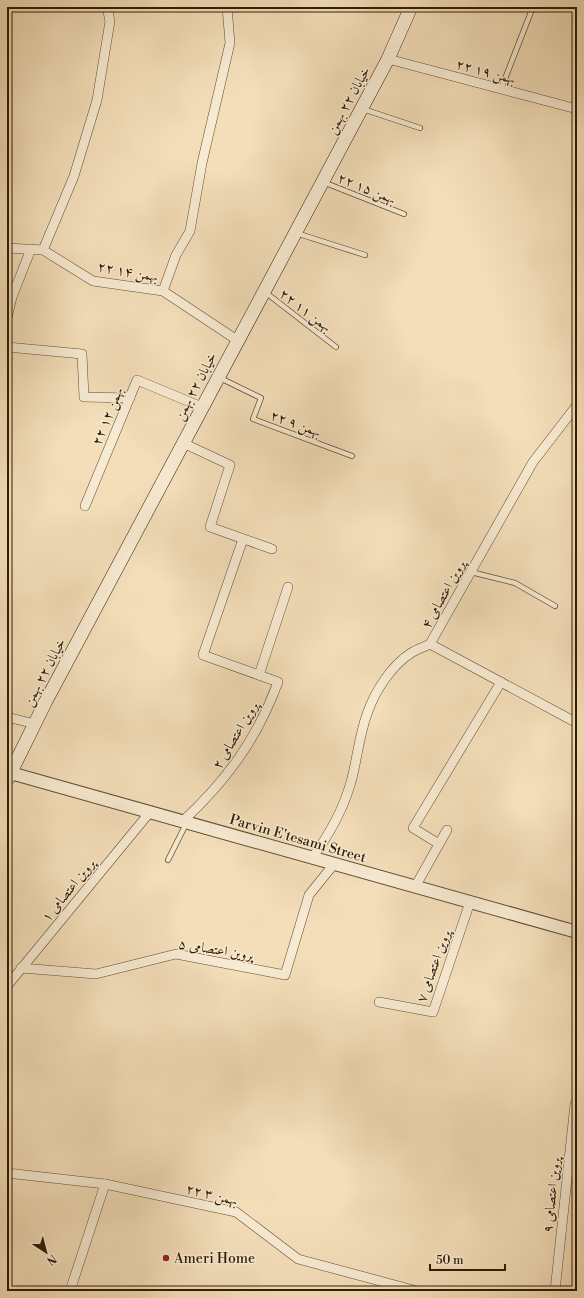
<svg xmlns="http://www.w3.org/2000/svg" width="584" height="1298" font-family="'Libre Bodoni',Amiri,serif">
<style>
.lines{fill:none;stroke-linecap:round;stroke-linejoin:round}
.service-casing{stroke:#624c2f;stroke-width:6}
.minor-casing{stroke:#624c2f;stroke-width:10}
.tertiary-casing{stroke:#624c2f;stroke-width:14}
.secondary-casing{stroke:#321c01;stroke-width:14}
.service{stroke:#f7ead2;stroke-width:4.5}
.minor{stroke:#f7ead2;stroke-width:9}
.tertiary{stroke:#f7ead2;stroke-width:12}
.secondary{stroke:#f7ead2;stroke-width:13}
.poi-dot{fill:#8f2418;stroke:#f7ead2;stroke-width:1.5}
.labels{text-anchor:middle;stroke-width:3;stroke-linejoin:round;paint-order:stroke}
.street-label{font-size:14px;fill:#321c01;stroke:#f7ead2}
.poi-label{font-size:14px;fill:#321c01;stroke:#f7ead2;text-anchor:start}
</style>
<rect width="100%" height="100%" fill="#f3deb9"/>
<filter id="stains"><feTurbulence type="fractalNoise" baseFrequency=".005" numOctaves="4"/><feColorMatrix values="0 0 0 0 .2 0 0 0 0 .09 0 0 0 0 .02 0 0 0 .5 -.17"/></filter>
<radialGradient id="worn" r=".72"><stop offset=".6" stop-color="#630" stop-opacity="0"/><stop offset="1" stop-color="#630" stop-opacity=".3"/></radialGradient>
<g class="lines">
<defs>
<g id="service">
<path d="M501,89L531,12"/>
<path d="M363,109L420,128"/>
<path d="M323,182L404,214"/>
<path d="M296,233L365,255"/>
<path d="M265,292L336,347"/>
<path d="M220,378L261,398L253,419L352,456"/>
<path d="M471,572L515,583L555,606"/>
<path d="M168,860L186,824"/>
</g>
<g id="minor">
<path d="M388,59L577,109"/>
<path d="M7,248L43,250L93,281L163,291L237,340"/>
<path d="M43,250L74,176L97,100L110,21L107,7"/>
<path d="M163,291L176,255L190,231L202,163L230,43L227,7"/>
<path d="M7,318L12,297L31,249"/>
<path d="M7,347L82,354L84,397L130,398"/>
<path d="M183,443L230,465L210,527L272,549"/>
<path d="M85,506L137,380L202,407"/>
<path d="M430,644L577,723"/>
<path d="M259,675L288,587"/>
<path d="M7,717L35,724"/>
<path d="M183,821C227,780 257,739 278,682L203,655L243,539"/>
<path d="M439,844L413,828L501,682"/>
<path d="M312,858C329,835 343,810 351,782C357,760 359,736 367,714C375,691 391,666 411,653C417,649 424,647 430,644L533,462L577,405"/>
<path d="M415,887L447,830"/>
<path d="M21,968L96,974L176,954L285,975L309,895L334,864"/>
<path d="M7,986L150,812"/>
<path d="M379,1002L433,1012L470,902"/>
<path d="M7,1173L105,1184L236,1212L298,1259L417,1291"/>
<path d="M70,1291L105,1184"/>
<path d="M555,1291L575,1104L577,1103"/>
</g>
<path id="tertiary" d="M7,772L577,932"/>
<path id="secondary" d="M7,780L46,701L388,59L411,7"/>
</defs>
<use href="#service" class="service-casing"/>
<use href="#minor" class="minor-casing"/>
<use href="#tertiary" class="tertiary-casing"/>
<use href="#secondary" class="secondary-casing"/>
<use href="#service" class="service"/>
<use href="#minor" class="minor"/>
<use href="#tertiary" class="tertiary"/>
<use href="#secondary" class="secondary"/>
</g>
<circle class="poi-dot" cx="166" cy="1258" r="4"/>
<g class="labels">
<g class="street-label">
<text transform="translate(486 71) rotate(15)" y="5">۲۲ بهمن ۱۹</text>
<text transform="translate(348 100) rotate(-61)" y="5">خیابان ۲۲ بهمن</text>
<text transform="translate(367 188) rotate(22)" y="5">۲۲ بهمن ۱۵</text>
<text transform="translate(128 271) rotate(10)" y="5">۲۲ بهمن ۱۴</text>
<text transform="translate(306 310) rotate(37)" y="5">۲۲ بهمن ۱۱</text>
<text transform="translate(195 386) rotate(-62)" y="5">خیابان ۲۲ بهمن</text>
<text transform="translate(107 416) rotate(-68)" y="5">۲۲ بهمن ۱۲</text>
<text transform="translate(296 423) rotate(20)" y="5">۲۲ بهمن ۹</text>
<text transform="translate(443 594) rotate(-61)" y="5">پروین اعتصامی ۴</text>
<text transform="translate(44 672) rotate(-62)" y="5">خیابان ۲۲ بهمن</text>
<text transform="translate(235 735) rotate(-59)" y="5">پروین اعتصامی ۲</text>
<text transform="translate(298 838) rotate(16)" y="5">Parvin E'tesami Street</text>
<text transform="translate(68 890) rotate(-51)" y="5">پروین اعتصامی ۱</text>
<text transform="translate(216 949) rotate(9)" y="5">پروین اعتصامی ۵</text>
<text transform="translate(433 966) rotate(-70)" y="5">پروین اعتصامی ۷</text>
<text transform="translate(212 1194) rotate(14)" y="5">۲۲ بهمن ۳</text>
<text transform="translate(551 1195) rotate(-84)" y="5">پروین اعتصامی ۹</text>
</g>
<g class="poi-label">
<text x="174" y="1263">Ameri Home</text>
</g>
</g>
<rect width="584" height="1298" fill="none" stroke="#f3deb9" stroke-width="24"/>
<rect x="8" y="8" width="568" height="1282" fill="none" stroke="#321c01" stroke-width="2"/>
<rect x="12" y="12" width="560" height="1274" fill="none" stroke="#321c01"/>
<g transform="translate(46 1252) rotate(144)" stroke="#f7ead2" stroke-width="3" paint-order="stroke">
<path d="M0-3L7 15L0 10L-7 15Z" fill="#321c01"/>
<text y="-6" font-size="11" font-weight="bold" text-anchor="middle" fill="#321c01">N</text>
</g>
<path d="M430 1264v6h75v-6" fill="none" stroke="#321c01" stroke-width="2"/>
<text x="436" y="1264" font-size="12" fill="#321c01" stroke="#f7ead2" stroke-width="3" paint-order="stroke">50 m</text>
<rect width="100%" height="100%" filter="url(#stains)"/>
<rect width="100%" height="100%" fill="url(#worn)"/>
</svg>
